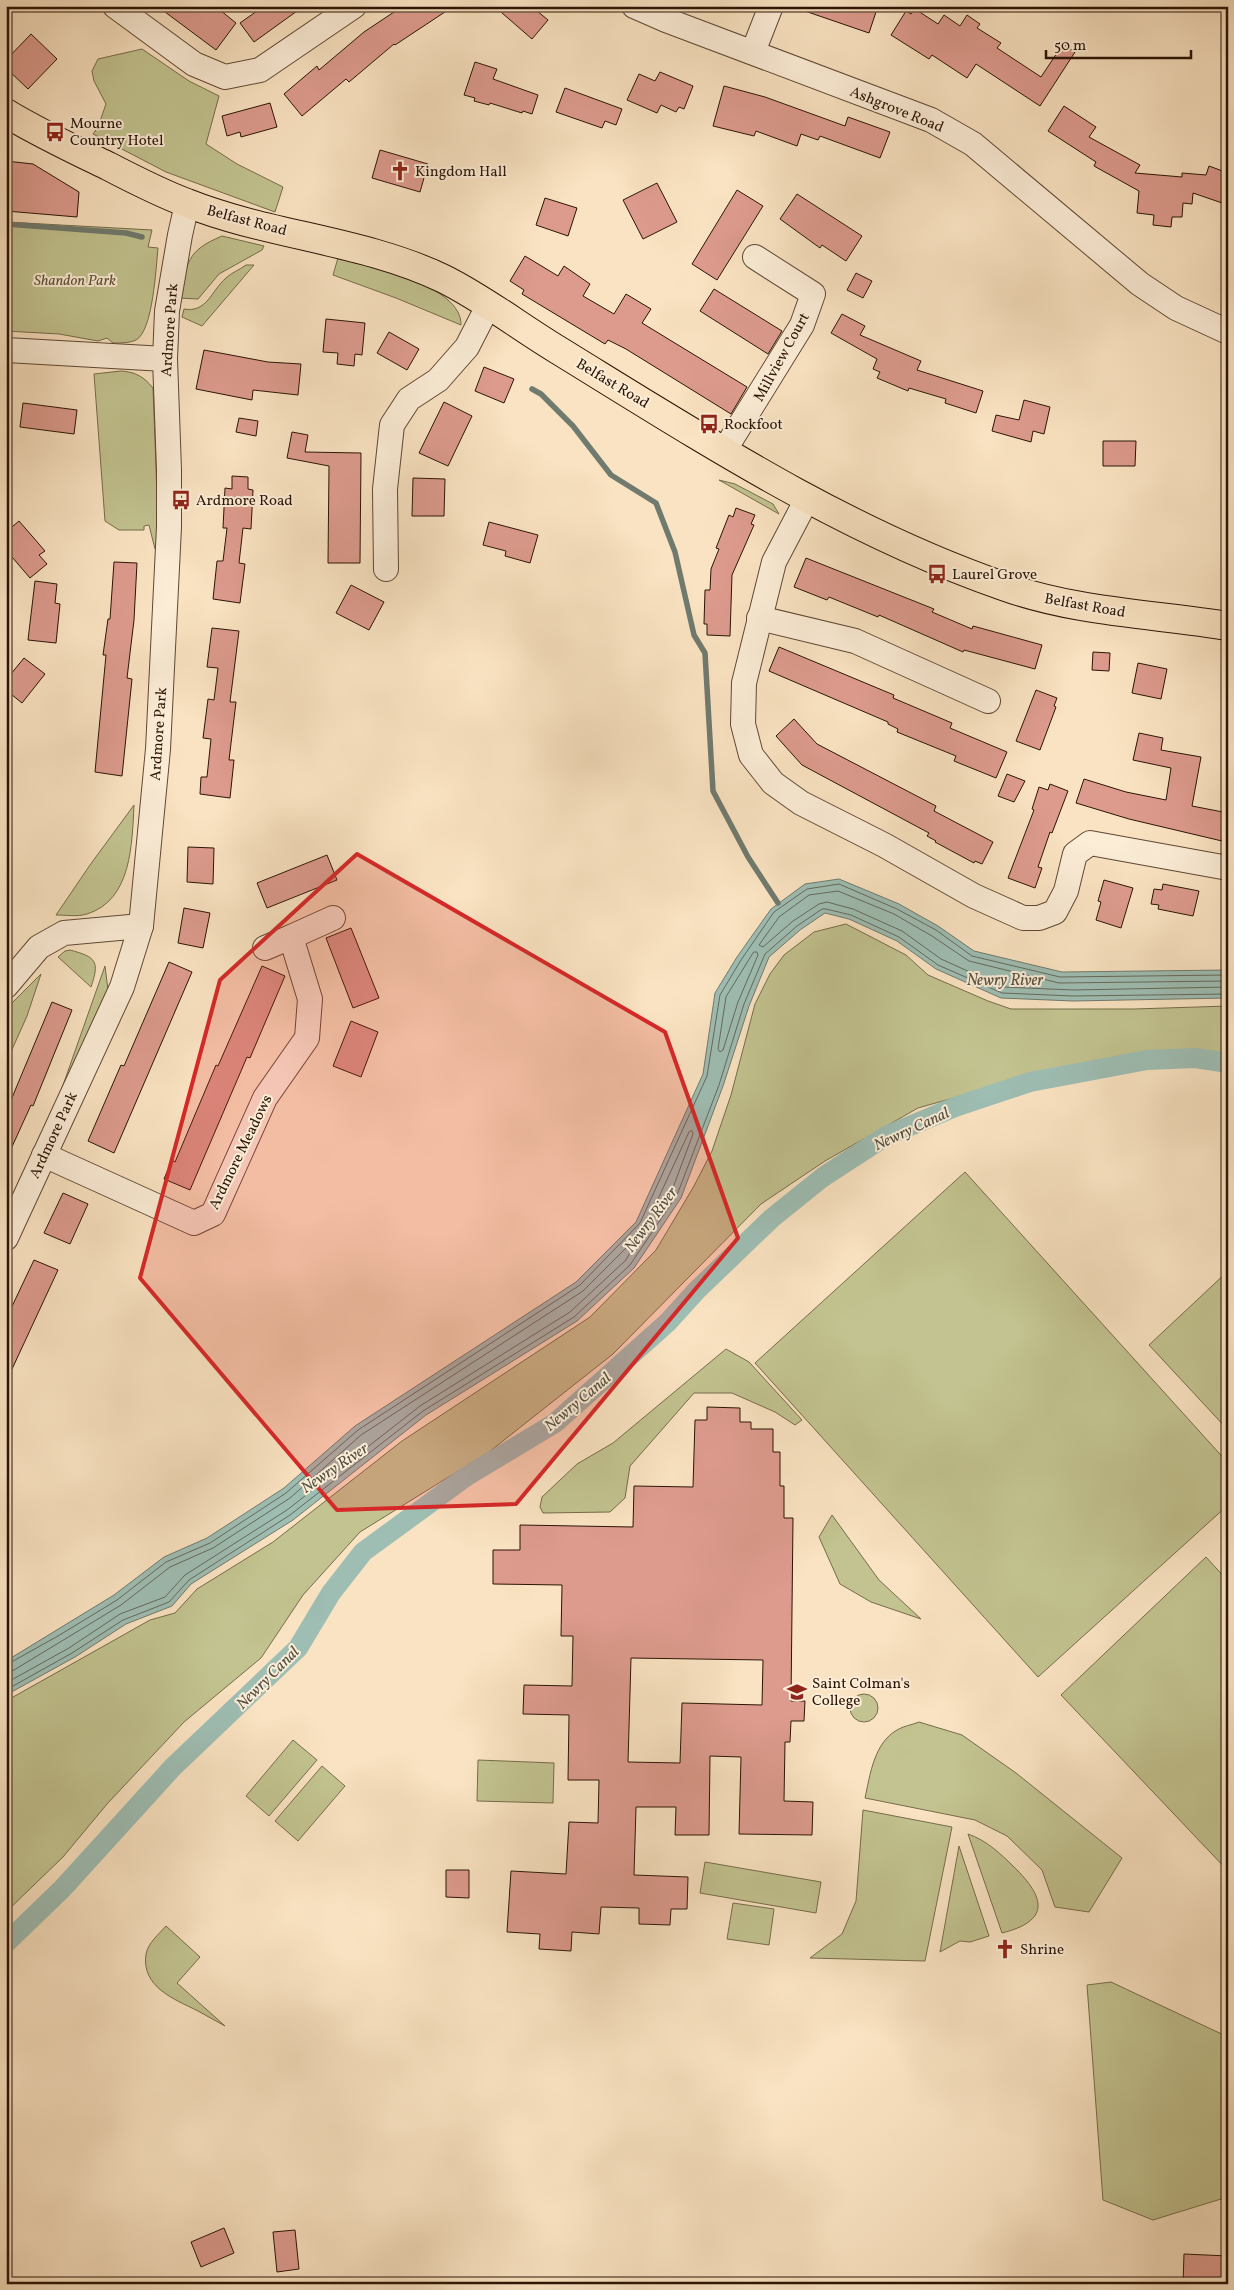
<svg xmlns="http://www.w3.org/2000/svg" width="1234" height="2290" font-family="Vollkorn,serif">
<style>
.green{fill:#c2c390;stroke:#766c4a}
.water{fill:#9ebeb4;stroke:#707a6e}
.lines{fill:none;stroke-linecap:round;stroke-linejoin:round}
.shore{stroke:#64695c;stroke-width:1}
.stream{stroke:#707a6e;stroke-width:5.5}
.canal{stroke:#9ebeb4;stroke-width:20}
.building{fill:#dd9b8e;stroke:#2b1405;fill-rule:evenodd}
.minor-casing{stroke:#5f4834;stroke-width:26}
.highway-casing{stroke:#2b1405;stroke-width:30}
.minor{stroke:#fcedd7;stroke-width:24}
.highway{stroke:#fae3c2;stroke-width:28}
.marked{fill:#d62828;fill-opacity:0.2;stroke:#d62828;stroke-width:4;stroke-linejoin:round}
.labels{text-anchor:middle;stroke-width:4;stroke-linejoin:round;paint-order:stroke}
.street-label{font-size:15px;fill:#2b1405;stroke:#fcedd7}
.poi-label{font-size:15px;fill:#2b1405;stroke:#fcedd7;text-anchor:start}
.park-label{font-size:15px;font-style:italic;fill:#605136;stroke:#fcedd7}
.water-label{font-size:16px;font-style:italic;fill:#535042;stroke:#fcedd7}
</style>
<rect width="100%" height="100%" fill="#fae3c2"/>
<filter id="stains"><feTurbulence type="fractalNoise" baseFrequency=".004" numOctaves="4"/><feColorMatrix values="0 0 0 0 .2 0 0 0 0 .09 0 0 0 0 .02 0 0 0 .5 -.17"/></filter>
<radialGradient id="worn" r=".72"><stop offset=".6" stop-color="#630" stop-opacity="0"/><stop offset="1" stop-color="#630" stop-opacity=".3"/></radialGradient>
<g class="green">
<path d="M142,49L189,81L219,96L206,144L237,164L283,187L275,212L166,172L93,134L98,127L106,104L94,81L92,71L98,59Z"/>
<path d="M6,222L152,230L148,247L158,248C156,267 153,331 136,340C130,343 120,343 113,343L107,338L98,341L59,334L6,331Z"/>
<path d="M222,236L264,246L262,250L219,274L198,299L180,298C187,263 186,251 222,236Z"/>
<path d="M338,258C369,266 462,285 461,325L396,298L333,275Z"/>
<path d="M246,265H254L202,326L182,317L184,309C207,313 211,291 226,278C231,273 239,270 246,265Z"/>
<path d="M121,371C136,372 144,377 153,388L159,547L155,549L149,525L144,526V530H119L105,521L94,374Z"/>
<path d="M719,480L735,484L773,504L779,514Z"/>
<path d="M134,805C132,843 132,900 87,914C78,917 66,915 56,915L90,865Z"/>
<path d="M846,924L906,955L928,975L988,1001L1011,1009H1134L1228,1006V1059L1189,1053L1059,1068L918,1108L825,1161L761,1204L613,1354L489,1452L360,1532L303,1595L261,1658L184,1722L107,1804L63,1857L6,1912V1701L150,1620L175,1613L197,1589L273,1542L402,1441L590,1317L656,1250L694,1186L712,1151L731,1095L755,1004L770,974L784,955L814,932Z"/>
<path d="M70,950C96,957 100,961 91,987L58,957L65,951Z"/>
<path d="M105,966L108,990L62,1088Z"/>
<path d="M41,974L27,1016L6,1063V1009Z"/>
<path d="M965,1172L1228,1463V1505L1038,1677L755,1363Z"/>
<path d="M1228,1271V1430L1149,1345Z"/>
<path d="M726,1349L749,1362L802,1420L795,1425L775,1412L732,1393H694L630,1466L625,1498L610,1512L543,1513L540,1507L542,1497L577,1464L613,1443Z"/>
<path d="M832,1515L879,1580L921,1619L871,1602L840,1584L819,1537Z"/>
<path d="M1206,1557L1228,1581V1871L1061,1695Z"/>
<circle cx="864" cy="1708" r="14"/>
<path d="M919,1722L962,1735L1016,1773L1122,1858L1089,1912L1055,1907L1042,1870L1007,1836L975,1820L865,1798C870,1775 874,1743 897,1730C903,1726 912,1725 919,1722Z"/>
<path d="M293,1740L317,1760L269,1816L246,1796Z"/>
<path d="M478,1760L554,1763L553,1803L477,1801Z"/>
<path d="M322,1766L345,1786L298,1841L275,1821Z"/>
<path d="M863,1810L952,1827L925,1961L810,1958L842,1934L856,1901Z"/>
<path d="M968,1834C986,1840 1001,1854 1014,1867C1046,1898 1050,1921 1002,1933Z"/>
<path d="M959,1846L989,1936L970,1942L960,1941L940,1952Z"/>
<path d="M705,1862L821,1882L816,1913L700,1893Z"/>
<path d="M733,1903L774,1909L769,1945L727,1939Z"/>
<path d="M166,1926L200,1957L177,1983L225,2026C216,2021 207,2016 198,2011C174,1999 141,1987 146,1954C148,1943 159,1934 166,1926Z"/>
<path d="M1111,1982L1228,2037V2202L1221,2199L1153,2220L1103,2200L1087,1985Z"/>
</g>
<path class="water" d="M839,879L899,904L938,926L974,951L1062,972L1228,970V998L1073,1001L1001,998L936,969L897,941L849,919L825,913L800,930L769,957L749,1006L723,1086L681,1198L634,1268L577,1321L426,1415L293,1520L191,1584L172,1606L126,1624L75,1657L6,1695V1661L114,1595L164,1557L207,1538L284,1488L355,1426L576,1282L636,1222L703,1074L715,993L737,957L771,909L805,884Z"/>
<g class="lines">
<g class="shore">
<path d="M754,952H757L758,955L738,1002L723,1050L720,1052L718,1049L726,997Z"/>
<path d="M1228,981L1059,983L969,961L932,936L894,914L838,891L809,895L779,917L759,945L763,947L793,921L819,904L827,902L853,909L902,931L941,959L1003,987L1073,990L1228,987"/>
<path d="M692,1131L693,1134L671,1193L657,1214L654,1215L652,1212L689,1132Z"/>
<path d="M6,1665L58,1636L117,1600L166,1562L210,1543L286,1493L358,1430L580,1285L640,1223L707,1076L720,995L741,960L774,912L807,889L839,884L897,909L936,930L972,956L1060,977L1228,975"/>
<path d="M6,1672L14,1670L121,1605L170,1567L213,1548L290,1498L361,1435L583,1291L634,1240H637L626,1260L570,1312L420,1406L287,1510L185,1575L165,1597L120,1614L69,1648L6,1683"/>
<path d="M6,1690L72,1653L123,1620L169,1602L189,1580L290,1515L423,1411L574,1317L630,1265L677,1195L719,1085L744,1004L765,954L797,926L822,909H826L851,915L899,937L938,965L1002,993L1073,996L1228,994"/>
</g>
<g class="stream">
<path d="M6,224L126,233L142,237"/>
<path d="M532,389L541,394L573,426L611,475L656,503L675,552L694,635L705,653L713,791L748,857L778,903"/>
</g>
<path class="canal" d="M6,1943L62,1889L173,1767L298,1648L331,1593L363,1552L467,1476L555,1423L668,1322L697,1290L772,1218L823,1177L886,1136L955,1107L1030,1082L1147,1060L1195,1058L1228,1063"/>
</g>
<g class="building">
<path d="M157,6H215L236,23L216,50Z"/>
<path d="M264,6H304L254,42L240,23Z"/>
<path d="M403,6H454L395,45L394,44L349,82L346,79L302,116L284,94L317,66L319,70L364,32Z"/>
<path d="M494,6H531L548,20L532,39Z"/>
<path d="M800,6H878L869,33L799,9Z"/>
<path d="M915,9L938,24L944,15L960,26L967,15L980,24L977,28L1001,43L997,48L1041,77L1063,44L1075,52L1040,106L976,64L967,78L932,55L929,59L891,35L906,11L911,14Z"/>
<path d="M31,34L57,59L28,89L6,68V60Z"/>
<path d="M475,62L497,69L493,79L538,95L532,114L523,111L522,113L490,103L489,105L474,101L475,98L464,95Z"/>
<path d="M660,72L693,86L684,109L679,107L676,112L661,105L657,113L627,100L639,74L655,81Z"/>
<path d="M724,86L765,97L845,126L848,117L890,132L880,158L820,136L818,140L801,134L797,146L756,131L754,136L713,126Z"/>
<path d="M565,88L622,109L616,125L605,121L602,128L556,112Z"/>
<path d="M270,103L277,127L241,137L240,132L227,136L222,116Z"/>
<path d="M1064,106L1096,127L1089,137L1140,165L1135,173L1182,177V173L1206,175L1209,166L1228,173V205L1193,193L1192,204L1183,203L1182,217H1172L1171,227L1153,225L1154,215L1137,213L1139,191L1094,166L1096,162L1048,131Z"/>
<path d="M380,150L428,164L420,192L372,178Z"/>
<path d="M6,161L33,164L79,192L77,217L6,211Z"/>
<path d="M657,183L677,222L643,239L623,200Z"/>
<path d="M737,190L763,206L717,280L692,264Z"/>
<path d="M797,194L862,236L846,261L822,245L820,248L780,219Z"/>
<path d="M545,198L577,208L568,236L536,225Z"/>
<path d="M525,256L558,276L564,266L590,284L583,296L614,314L626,294L651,309L642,323L747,387L731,414L626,349L608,340L605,344L522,294L524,290L510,281Z"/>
<path d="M856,273L872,281L863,298L847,290Z"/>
<path d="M714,289L782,331L768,354L700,311Z"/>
<path d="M842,314L865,326L860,335L921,361L917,370L983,391L976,413L945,403L946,399L909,388L908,391L877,378L880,372L873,369L877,359L831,333Z"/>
<path d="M326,319L365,323L362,355L355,354L354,366L337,364L338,353L323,352Z"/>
<path d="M389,332L419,349L407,370L377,353Z"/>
<path d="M204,350L268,362L301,364L298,395L253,390L252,400L196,389Z"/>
<path d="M484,367L514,379L504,403L475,391Z"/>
<path d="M1024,400L1050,407L1044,434L1033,431L1031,442L992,431L996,415L1019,420Z"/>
<path d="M444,402L472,416L448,466L419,453Z"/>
<path d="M23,403L77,410L74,434L20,427Z"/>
<path d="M239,418L258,421L256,436L236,432Z"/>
<path d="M292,432L308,435L305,452L361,453L360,563H328L329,466L287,458Z"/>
<path d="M1103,441H1136L1135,466H1103Z"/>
<path d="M232,476L248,477V489L253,490L251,529L243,528L239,563L245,564L240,603L213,599L217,561H223L227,528H223L225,488L232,489Z"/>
<path d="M413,478L445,479L444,516H412Z"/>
<path d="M736,508L755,515L751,524L754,525L732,575L730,636L707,635V624H704L705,590H710L711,569L719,549L716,548L729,515L733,517Z"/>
<path d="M19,521L45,551L39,555L47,564L30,578L6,550V532Z"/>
<path d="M489,522L538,535L530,563L505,556L506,551L483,545Z"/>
<path d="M806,558L934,609L932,612L972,629L973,626L1042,645L1035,669L964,650L963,652L879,615L878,617L829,597L827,600L794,587Z"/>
<path d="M114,562L137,563L134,620L127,678L132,679L122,776L95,772L106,655H103L108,619H110Z"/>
<path d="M35,581L57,584L55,603L60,604L56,643L28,640Z"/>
<path d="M351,585L384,602L369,630L336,613Z"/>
<path d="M212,628L239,631L230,702H236L229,760H234L230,798L200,794L201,777H207L211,739L203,738L208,699L214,700L218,668L207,667Z"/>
<path d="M779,647L894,695L893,698L952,723L950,728L1007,752L996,778L954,761L956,756L897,732L898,729L888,724V722L769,671Z"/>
<path d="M1093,652L1110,653L1109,671L1092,670Z"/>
<path d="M24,658L45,674L22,703L6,690V680Z"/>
<path d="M1138,663L1167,669L1161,699L1132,693Z"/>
<path d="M1036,690L1057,698L1054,706L1056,707L1040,750L1016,741Z"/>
<path d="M794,719L817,744L936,806L934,811L993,842L982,864L975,861L974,863L935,842L936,841L927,836L929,833L802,765L776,736Z"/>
<path d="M1139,733L1163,738L1161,750L1201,757L1192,806L1228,813L1222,841L1129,819L1076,803L1084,779L1126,792L1166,800L1171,768L1133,760Z"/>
<path d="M1007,774L1025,781L1014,802L998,796Z"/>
<path d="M1050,784L1068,791L1052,833L1050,832L1038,867L1042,868L1035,888L1008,878L1034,810L1032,809L1039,787L1048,790Z"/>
<path d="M188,847L214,848L213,884L187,882Z"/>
<path d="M327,855L337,880L267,908L257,883Z"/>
<path d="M1104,880L1133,888L1121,928L1096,920L1101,902L1098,901Z"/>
<path d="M1163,884L1199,891L1193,916L1158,909L1159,905L1151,904L1154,889L1162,890Z"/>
<path d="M184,908L210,913L203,948L178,943Z"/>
<path d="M351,928L379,998L353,1008L326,938Z"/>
<path d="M169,962L192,972L114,1153L88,1141L121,1065L124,1066Z"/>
<path d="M262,966L285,976L250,1058L247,1057L190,1190L164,1179L172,1160L175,1162L216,1065L218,1066Z"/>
<path d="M52,1002L72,1010L33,1106L31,1105L6,1160V1112Z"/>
<path d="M351,1021L378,1032L361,1077L333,1066Z"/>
<path d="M63,1193L88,1204L70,1244L44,1233Z"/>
<path d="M34,1260L58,1270L6,1382V1319Z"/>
<path d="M707,1407L740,1408V1422H751V1429H773V1452H780V1486H784V1518H793L791,1701H805L804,1721H791L790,1742H785L784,1801L813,1802L812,1835L739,1834L741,1757L710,1756L709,1835H675L676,1807H636L634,1875L688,1877L687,1909H671L670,1925L639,1924V1908L601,1907L599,1934L572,1932L571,1951L539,1949L540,1934L507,1932L511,1871L566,1874L569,1822L598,1823L599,1780H568L569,1715L523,1714L524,1685L572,1686L573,1636H561L562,1585L493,1584V1550H520V1525L633,1527L634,1486L693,1487L695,1420H707ZM631,1658L763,1660L762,1705L682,1703L680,1763L628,1762Z"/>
<path d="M446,1870H469V1898L446,1897Z"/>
<path d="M224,2228L234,2253L201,2267L191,2242Z"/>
<path d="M295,2230L299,2269L277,2272L273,2232Z"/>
<path d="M1184,2254L1228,2256V2284H1183Z"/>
</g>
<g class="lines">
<defs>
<g id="minor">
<path d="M115,6L194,64L225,77L260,70L354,6"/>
<path d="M634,6L666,20L931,120L973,144L1140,284L1176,308L1228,332"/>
<path d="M753,52L771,6"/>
<path d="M6,350L165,359"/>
<path d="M724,451L802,325L813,294L755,257"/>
<path d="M807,499L774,562L744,683L743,724L751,755L773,783L801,803L884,845L974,896L1023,918H1039L1055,912L1066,891L1075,854L1090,843L1228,868"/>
<path d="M386,569L385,489L392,425L409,399L438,380L467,347L488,306"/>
<path d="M759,618L855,641L988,701"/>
<path d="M265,948L291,937"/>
<path d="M6,986L39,947L64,933L141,926"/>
<path d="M44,1155L194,1223L213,1214L265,1098L307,1038L310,999L291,937L333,918"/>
<path d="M6,1238L122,987L141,926L158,749L169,527V470L165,359L167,311L180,235L187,204"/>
</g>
<path id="highway" d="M6,113C39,133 73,149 108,166C133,179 160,193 187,203C270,236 363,240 444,279C484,299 520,327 558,350C701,438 844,531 1003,586C1075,612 1153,614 1228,626"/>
</defs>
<use href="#minor" class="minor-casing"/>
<use href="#highway" class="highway-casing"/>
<use href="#minor" class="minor"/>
<use href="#highway" class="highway"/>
</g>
<path class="marked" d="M357,854L665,1032L738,1238L516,1504L337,1510L140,1278L220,980Z"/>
<defs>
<symbol id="bus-bare" viewBox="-9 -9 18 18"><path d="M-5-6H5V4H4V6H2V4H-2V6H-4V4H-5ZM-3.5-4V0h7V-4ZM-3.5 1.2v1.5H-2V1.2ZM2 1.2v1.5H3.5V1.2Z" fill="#8f2418" stroke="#fcedd7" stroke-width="2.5" paint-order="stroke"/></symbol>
<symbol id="church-bare" viewBox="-9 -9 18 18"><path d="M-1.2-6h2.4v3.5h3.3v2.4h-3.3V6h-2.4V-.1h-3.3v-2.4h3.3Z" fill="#8f2418" stroke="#fcedd7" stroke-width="2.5" paint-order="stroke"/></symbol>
<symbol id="school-bare" viewBox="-9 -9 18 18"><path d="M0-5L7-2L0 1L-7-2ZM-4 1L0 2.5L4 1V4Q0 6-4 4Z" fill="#8f2418" stroke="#fcedd7" stroke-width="2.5" paint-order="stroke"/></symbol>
</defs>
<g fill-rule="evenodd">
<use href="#bus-bare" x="41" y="118" width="28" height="28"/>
<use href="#church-bare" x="386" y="157" width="28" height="28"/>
<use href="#bus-bare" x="695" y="410" width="28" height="28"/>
<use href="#bus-bare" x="167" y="486" width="28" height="28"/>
<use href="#bus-bare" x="923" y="560" width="28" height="28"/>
<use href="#school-bare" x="783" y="1678" width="28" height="28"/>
<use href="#church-bare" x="991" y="1935" width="28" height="28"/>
</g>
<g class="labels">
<g class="street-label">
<text transform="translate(897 109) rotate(22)" y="5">Ashgrove Road</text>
<text transform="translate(247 220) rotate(15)" y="5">Belfast Road</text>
<text transform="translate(169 330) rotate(-86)" y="5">Ardmore Park</text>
<text transform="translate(781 357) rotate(-61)" y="5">Millview Court</text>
<text transform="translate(613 383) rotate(31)" y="5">Belfast Road</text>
<text transform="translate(1085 605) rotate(10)" y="5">Belfast Road</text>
<text transform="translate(158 734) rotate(-86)" y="5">Ardmore Park</text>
<text transform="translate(53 1135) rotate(-65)" y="5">Ardmore Park</text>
<text transform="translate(240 1152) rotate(-64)" y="5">Ardmore Meadows</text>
</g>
<g class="poi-label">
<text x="70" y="128">Mourne<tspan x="70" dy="17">Country Hotel</tspan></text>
<text x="415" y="176">Kingdom Hall</text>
<text x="724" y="429">Rockfoot</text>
<text x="196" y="505">Ardmore Road</text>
<text x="952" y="579">Laurel Grove</text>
<text x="812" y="1688">Saint Colman's<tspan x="812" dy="17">College</tspan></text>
<text x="1020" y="1954">Shrine</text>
</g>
<g class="park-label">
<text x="75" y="285">Shandon Park</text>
</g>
<g class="water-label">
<text x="1005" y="985">Newry River</text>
<text transform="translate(911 1128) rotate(-25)" y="6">Newry Canal</text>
<text transform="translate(650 1219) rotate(-53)" y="6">Newry River</text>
<text transform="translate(577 1401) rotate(-40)" y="6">Newry Canal</text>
<text transform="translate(334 1467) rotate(-34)" y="6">Newry River</text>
<text transform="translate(267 1677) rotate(-45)" y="6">Newry Canal</text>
</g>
</g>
<rect width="1234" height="2290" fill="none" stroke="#fae3c2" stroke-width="25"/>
<rect x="8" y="8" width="1219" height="2275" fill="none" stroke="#2b1405" stroke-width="2.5"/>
<rect x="12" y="12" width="1209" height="2265" fill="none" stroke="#2b1405"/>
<path d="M1046 50v8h145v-8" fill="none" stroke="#2b1405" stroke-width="2.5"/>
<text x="1054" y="50" font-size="15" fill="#2b1405" stroke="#fcedd7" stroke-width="4" paint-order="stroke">50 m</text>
<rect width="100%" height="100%" filter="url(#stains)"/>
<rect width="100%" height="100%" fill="url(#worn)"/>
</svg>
